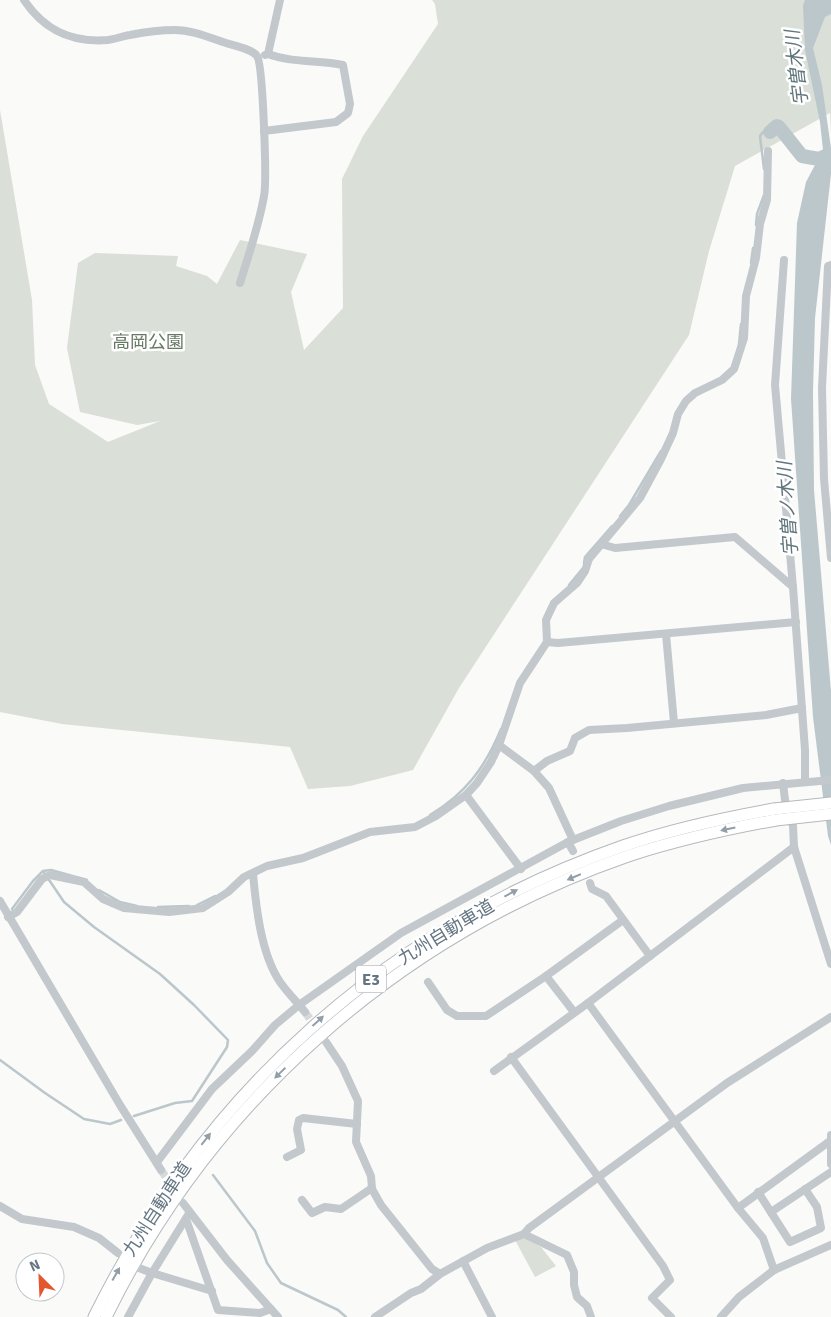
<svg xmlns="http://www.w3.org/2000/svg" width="831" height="1317" font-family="Signika,'Noto Sans JP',sans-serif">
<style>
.green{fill:#dadfd7}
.water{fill:#bbc7cb}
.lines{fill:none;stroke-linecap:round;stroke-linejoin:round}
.stream{stroke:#bbc7cb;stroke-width:2.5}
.river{stroke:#bbc7cb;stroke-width:14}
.minor-tunnel{stroke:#d5d9db;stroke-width:8;stroke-dasharray:8 4;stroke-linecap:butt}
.highway-casing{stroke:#b4b9bd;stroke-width:13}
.minor{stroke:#c3c8cc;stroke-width:8}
.highway{stroke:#fff;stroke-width:11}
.highway-bridge-casing{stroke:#b4b9bd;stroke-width:13;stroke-linecap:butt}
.highway-bridge{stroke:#fff;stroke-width:11}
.oneway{fill:#939fa8}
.labels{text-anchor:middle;stroke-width:5;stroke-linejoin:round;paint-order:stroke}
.shield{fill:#fff;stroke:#939fa8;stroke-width:1}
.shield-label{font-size:16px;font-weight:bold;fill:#657683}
.park-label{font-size:18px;fill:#687a64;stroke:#fff}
.street-label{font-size:18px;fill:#657683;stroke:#fff}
.water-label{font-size:19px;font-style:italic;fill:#60757c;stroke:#fff}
</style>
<rect width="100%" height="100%" fill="#fafaf8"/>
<g class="green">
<path d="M432,0H831V135L830,113L735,166L709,251L689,335L459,688L413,770L350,786L308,789L290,747L62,724L0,712V110L32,300L35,365L49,404L108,442L160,421L137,425L80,412L67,348L78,263L95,253L178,256L176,266L207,276L217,284L240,240L307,254L291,292L304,350L343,308L342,179L363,136L438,24L435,4Z"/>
<path d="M525,1238L541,1247L556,1266L535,1277L515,1240Z"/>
</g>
<path class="water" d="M805,0H831V14L825,17L813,48L822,85L831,148V174L815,318L813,392L814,490L831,691V845L828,836L813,717L791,399L797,223L806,182L823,150L820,122L805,50L803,5Z"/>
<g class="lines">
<g class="stream">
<path d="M764,169L760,136L763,132H770"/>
<path d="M756,225L757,214L764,195"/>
<path d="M751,263L753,248"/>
<path d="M739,344L741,324"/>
<path d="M620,516L629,505L661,451"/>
<path d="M584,563L585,557L612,526"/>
<path d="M569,585L583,568"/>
<path d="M430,815C465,794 485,768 501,729"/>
<path d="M43,871L64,902L94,927L160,974L194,1005L228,1040L227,1047L192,1101L175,1103L134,1116"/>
<path d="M99,890L120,902L137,906"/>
<path d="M197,905L215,896"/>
<path d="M158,907L189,906"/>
<path d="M12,909L33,881L43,871L51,870L87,880"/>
<path d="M0,1060L45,1093L84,1119L110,1124L121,1120"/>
<path d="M213,1175L255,1231L267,1263L281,1283L338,1310L346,1317"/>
</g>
<path class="river" d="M770,132L777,126L779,127L802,156L819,159L828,155"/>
<g class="minor-tunnel">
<path d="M305,1012L317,1029"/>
<path d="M161,1170L174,1189"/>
</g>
<defs>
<g id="highway">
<path d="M94,1317C205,1092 386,929 623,846C672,829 723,818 774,809"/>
<path d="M106,1317C212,1100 400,935 628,856C677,840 726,829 776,820"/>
</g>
</defs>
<use href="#highway" class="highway-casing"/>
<g class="minor">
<path d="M24,0C44,30 71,43 108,40C115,39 123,36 130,35C145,32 160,30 175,30C193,30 210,38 226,43C235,46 252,49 257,56C263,64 267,182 264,196C259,225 249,254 240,283"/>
<path d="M265,55L268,54L280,0"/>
<path d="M264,131L336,122L348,113L350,104L343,65C318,60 292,63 268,54"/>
<path d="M784,260L775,385L793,587"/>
<path d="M831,265L828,266L822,388L824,479L831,558"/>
<path d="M601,544L615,548L735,537L793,587L805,750V782"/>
<path d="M666,634L674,723"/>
<path d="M547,642L558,643L796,622"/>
<path d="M499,745L534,771L547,761L570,751L575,738L589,730L627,728L766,715L802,708"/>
<path d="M534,771L549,788L573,840"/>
<path d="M783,783L785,800L793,826L794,847L831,964"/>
<path d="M466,795L521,869"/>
<path d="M568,842L573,851"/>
<path d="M253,874C256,907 261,954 280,982C287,992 297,1002 305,1012"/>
<path d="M590,883L592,889L606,896L650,956"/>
<path d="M0,901L120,1105L161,1170"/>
<path d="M8,917L17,912L42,879L50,875L84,882L103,899L124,908L169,912L203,908L228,892L244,877L267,866L303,858L370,832L415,827L436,816L466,795L477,783L491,762L499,745L520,683L547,642L546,620L554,603L577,583L585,571L589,559L640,498L661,459L673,433L678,414L686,401L695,393L722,380L734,369L744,338L746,296L756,258L760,224L767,200L768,151"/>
<path d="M546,976L574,1012"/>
<path d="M428,982L447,1010L457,1016H486L546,976L623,920"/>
<path d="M588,1003L738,1208L763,1238L774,1270"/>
<path d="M326,1042L342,1066L358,1101L356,1142L371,1176L372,1189L381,1205L432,1269L440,1274"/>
<path d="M511,1057L663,1266L670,1280L652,1298L671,1317"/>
<path d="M494,1071L588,1003L794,847"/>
<path d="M831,1135V1164"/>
<path d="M287,1157L301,1150L297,1129L299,1120L303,1118L357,1124"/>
<path d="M157,1162L212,1089L252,1051L275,1025L299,1005L401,933L568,842L621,821L669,806L743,788L831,780"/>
<path d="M758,1192L790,1242L821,1228L817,1207L805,1189"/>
<path d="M302,1200L312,1213L325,1207L341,1209L372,1188"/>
<path d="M183,1203L227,1260L278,1317"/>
<path d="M0,1206L22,1219L74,1227L99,1238L118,1253"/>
<path d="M738,1208L830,1141"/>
<path d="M771,1212L831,1172"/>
<path d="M186,1219L218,1310L260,1313L271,1309"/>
<path d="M524,1234L567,1255L574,1272V1285L577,1297L587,1306L591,1317"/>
<path d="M463,1261L492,1317"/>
<path d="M139,1268L152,1273L212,1291"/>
<path d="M128,1317L152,1273L188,1215"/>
<path d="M375,1317L411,1293L421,1289L440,1274L487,1248L524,1234L529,1228L727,1083L831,1017"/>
<path d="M721,1317L739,1297L774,1270L831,1245"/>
</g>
<use href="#highway" class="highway"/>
<defs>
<g id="highway-bridge">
<path d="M774,809L831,803"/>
<path d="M776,820L831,814"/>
</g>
</defs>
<use href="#highway-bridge" class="highway-bridge-casing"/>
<use href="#highway-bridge" class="highway-bridge"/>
</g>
<defs><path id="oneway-solid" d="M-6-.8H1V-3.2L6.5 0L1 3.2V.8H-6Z" transform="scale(1.25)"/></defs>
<g class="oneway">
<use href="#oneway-solid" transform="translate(728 829) rotate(168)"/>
<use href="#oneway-solid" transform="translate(574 877) rotate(157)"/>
<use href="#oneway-solid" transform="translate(511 893) rotate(-28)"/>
<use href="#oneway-solid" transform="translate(318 1021) rotate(-42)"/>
<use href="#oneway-solid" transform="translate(280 1073) rotate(136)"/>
<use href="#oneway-solid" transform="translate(206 1139) rotate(-52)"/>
<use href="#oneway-solid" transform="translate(116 1274) rotate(-61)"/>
</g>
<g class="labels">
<rect class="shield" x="356" y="965.5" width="30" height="27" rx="4"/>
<g class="shield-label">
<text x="371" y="985">E3</text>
</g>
<g class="park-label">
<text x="148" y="348">高岡公園</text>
</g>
<g class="street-label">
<text transform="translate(446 932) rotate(-31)" y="6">九州自動車道</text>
<text transform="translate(157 1209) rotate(-57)" y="6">九州自動車道</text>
</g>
<g class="water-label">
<text transform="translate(796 68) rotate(-97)" y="7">宇曽木川</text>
<text transform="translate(787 509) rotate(-94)" y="7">宇曽ノ木川</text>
</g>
</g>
<g transform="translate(40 1277) rotate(336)"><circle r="24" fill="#ffffff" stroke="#c1c8cd"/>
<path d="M0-4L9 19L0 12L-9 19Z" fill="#e4572e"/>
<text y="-8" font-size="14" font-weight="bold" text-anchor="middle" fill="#657683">N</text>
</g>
</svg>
